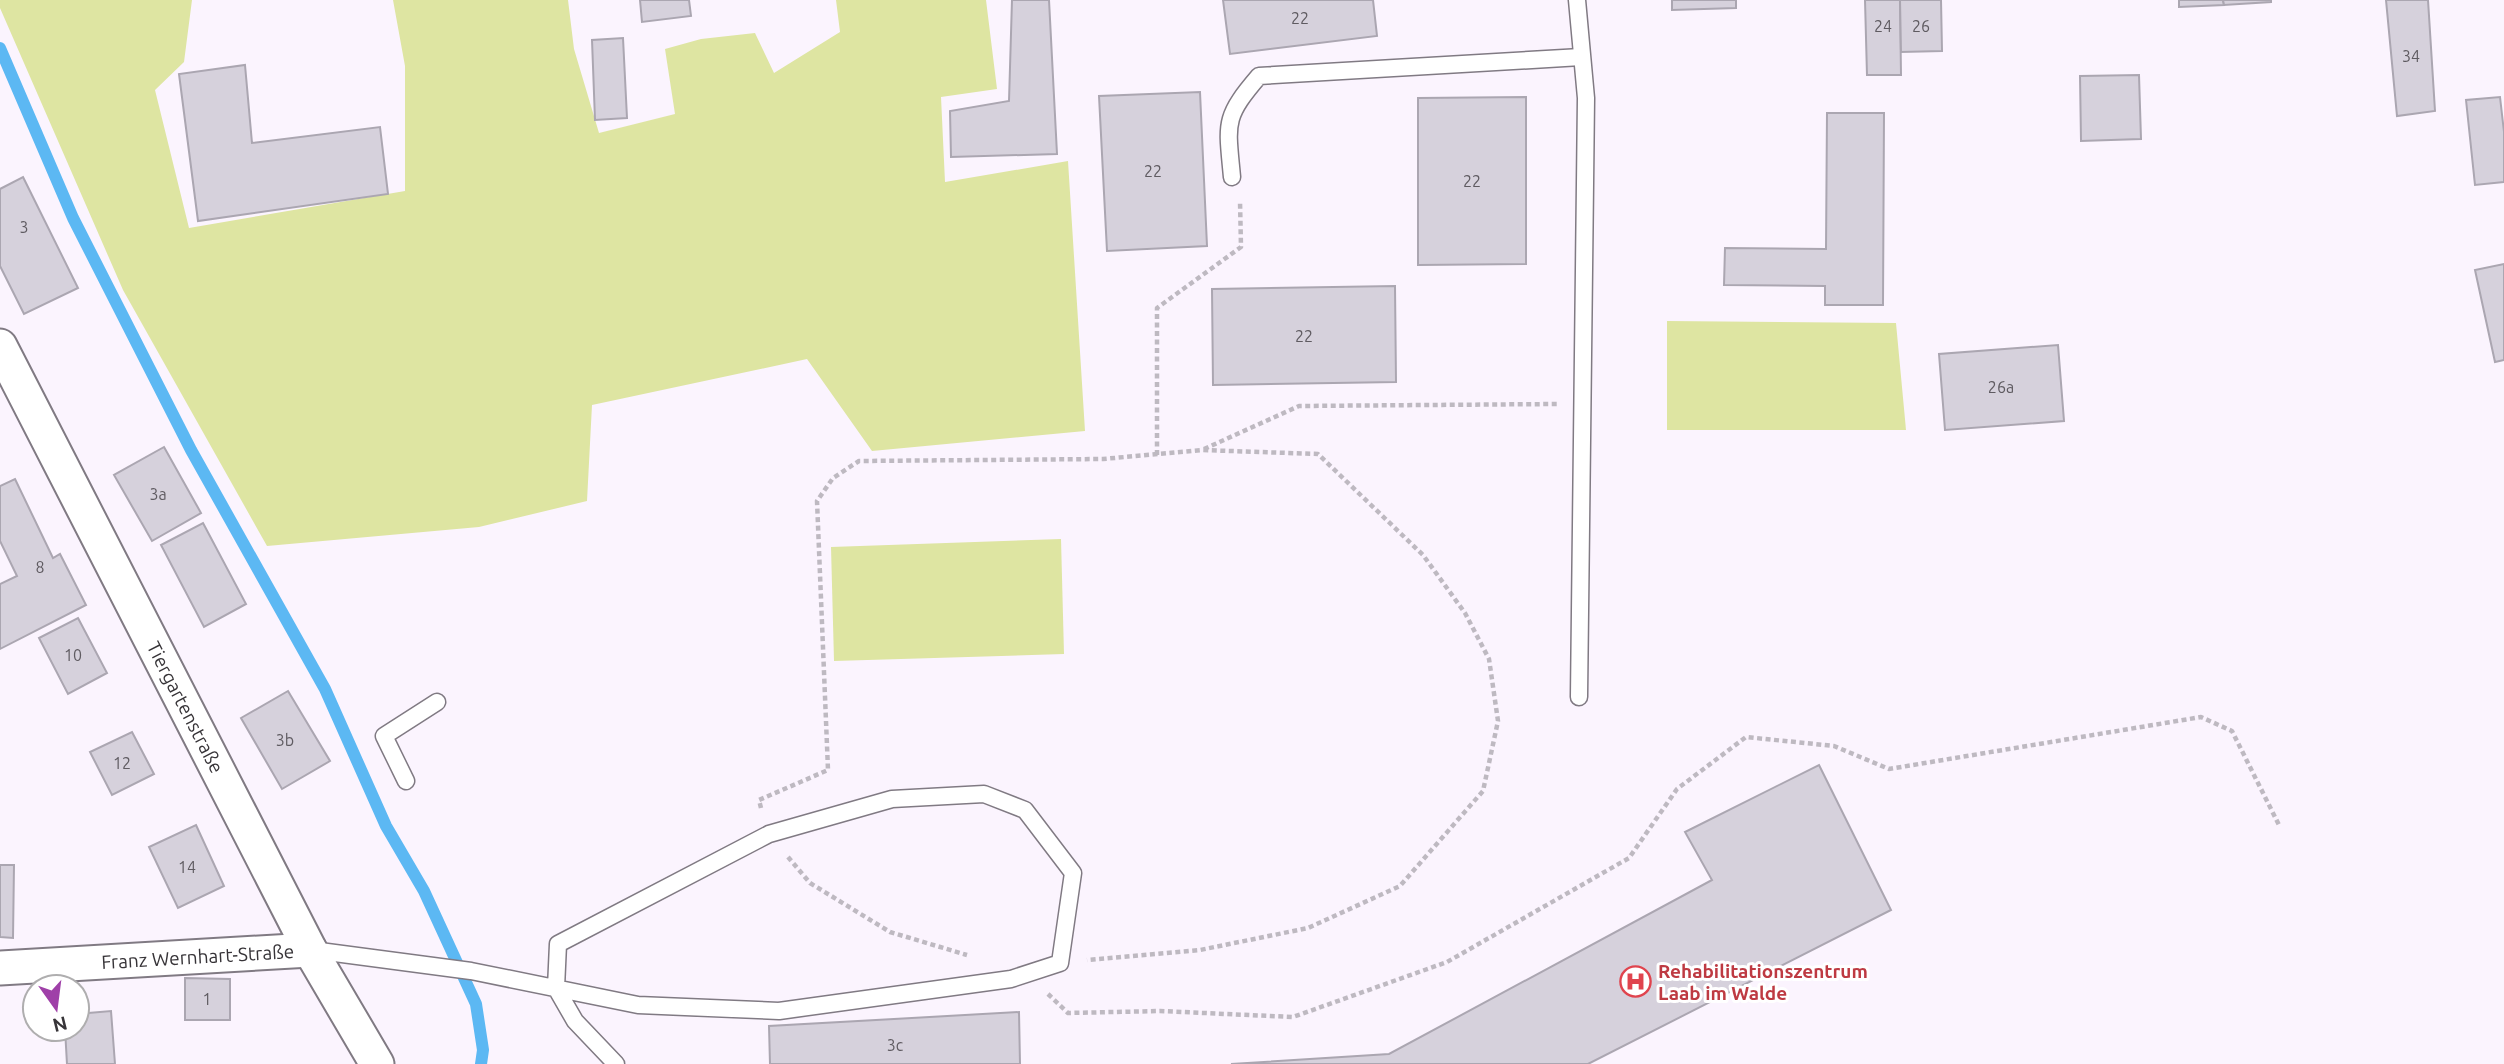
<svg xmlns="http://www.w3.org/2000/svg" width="2504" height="1064" font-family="Ubuntu,sans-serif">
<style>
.green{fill:#dee5a2}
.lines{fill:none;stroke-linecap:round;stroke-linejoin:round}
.stream{stroke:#5cb8f3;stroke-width:12}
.building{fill:#d6d1dc;stroke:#aba6b1;stroke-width:2}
.service-casing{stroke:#807a83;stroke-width:19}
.minor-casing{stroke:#807a83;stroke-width:37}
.path{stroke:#beb9c1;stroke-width:4.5;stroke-dasharray:5 3.5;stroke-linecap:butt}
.service{stroke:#fff;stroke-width:16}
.minor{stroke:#fff;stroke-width:33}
.labels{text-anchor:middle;stroke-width:6;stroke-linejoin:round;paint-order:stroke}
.number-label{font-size:16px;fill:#5f5b61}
.street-label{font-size:19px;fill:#373438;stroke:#fff}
.health-label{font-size:19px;font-weight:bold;fill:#be3a42;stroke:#fff;text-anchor:start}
</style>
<rect width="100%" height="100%" fill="#fbf4fe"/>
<g class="green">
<path d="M0,0H192L184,62L155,90L189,228L405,191V66L393,0H568L574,49L599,133L675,114L665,49L701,39L755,33L774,73L840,32L836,0H986L997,89L941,97L945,182L1068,161L1085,431L872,451L807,359L592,405L587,501L479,527L267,546L123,290L0,8Z"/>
<path d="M1667,321L1896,323L1906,430H1667Z"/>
<path d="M1061,539L1064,654L834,661L831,547Z"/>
</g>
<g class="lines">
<path class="stream" d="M0,48L73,218L191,450L325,689L386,826L424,891L476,1004L483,1050L481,1064"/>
</g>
<g class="building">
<path d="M640,0H689L691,16L642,22Z"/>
<path d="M1012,0H1049L1057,154L951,157L950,111L1009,101Z"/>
<path d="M1223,0H1373L1377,36L1230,54Z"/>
<path d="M1672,0H1736V8L1672,10Z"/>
<path d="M1865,0H1900L1901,75H1867Z"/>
<path d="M1900,0H1941L1942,51L1901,52Z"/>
<path d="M2179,0H2223L2224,5L2179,7Z"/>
<path d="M2223,0H2271V2L2224,5Z"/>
<path d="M2386,0H2428L2435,111L2397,116Z"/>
<path d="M623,38L627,118L595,120L592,40Z"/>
<path d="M245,65L252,143L380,127L388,194L198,221L179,74Z"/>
<path d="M2139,75L2141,139L2081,141L2080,76Z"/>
<path d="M1200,92L1207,246L1107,251L1099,96Z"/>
<path d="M1526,97V264L1418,265V98Z"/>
<path d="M2500,97L2504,132V182L2475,185L2466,100Z"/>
<path d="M1827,113H1884L1883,305H1825V286L1724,285L1725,248L1826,249Z"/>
<path d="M23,177L78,288L24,314L0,266V189Z"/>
<path d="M2504,264V360L2495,362L2475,270Z"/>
<path d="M1395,286L1396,382L1213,385L1212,289Z"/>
<path d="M2058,345L2064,421L1945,430L1939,354Z"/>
<path d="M164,447L201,513L152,541L114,475Z"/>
<path d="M15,479L53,558L60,554L86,605L0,649V584L17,576L0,541V486Z"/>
<path d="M203,523L246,604L204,627L161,545Z"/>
<path d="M78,618L107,673L68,694L39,638Z"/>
<path d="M288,691L330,761L282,789L241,718Z"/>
<path d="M132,732L154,774L112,795L90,752Z"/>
<path d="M1819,765L1891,910L1588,1064H1231L1389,1054L1712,880L1685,832Z"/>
<path d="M196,825L224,886L178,908L149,847Z"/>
<path d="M0,865H14L13,938L0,937Z"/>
<path d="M185,978L230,979V1020H185Z"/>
<path d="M111,1011L115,1064H67L65,1029H77V1014Z"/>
<path d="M1019,1012L1020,1064H770L769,1026Z"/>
</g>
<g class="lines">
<defs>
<g id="service">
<path d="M1577,0L1586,98L1579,697"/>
<path d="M1232,177C1227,123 1223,118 1259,76L1581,57"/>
<path d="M406,781L384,736L437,702"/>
<path d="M312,950L471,971L638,1005L779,1011L1011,979L1060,963L1073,873L1025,810L984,794L892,799L769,834L558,944L556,988L575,1021L616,1064"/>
</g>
<g id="minor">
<path id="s1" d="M0,346L310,950L377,1064"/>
<path id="s2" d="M0,968L310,950"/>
</g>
</defs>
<use href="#service" class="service-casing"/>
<use href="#minor" class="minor-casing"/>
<g class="path">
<path d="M1204,449L1299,406L1557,404"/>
<path d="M1157,455V308L1241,247L1240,201"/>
<path d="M761,808L759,800L828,770L817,501L833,478L859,461L1103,459L1202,450L1318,454L1423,555L1465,613L1489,659L1498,721L1483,791L1400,886L1308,928L1200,950L1087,960"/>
<path d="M788,857L810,883L890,932L967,955"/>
<path d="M1048,994L1068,1013L1160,1011L1293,1017L1447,962L1629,858L1677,789L1746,737L1834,746L1889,769L2201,717L2232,731L2279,825"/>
</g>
<use href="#service" class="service"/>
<use href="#minor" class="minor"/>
</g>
<defs>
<symbol id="hospital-ring" viewBox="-11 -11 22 22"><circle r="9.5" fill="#fff" stroke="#e0444e" stroke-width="1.5"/><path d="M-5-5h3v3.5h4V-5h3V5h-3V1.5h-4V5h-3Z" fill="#e0444e"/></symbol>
</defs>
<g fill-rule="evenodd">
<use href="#hospital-ring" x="1618" y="964" width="35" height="35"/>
</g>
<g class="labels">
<g class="number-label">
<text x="1300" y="24">22</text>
<text x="1883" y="32">24</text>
<text x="1921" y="32">26</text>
<text x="2411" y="62">34</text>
<text x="1153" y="177">22</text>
<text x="1472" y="187">22</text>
<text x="24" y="233">3</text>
<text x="1304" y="342">22</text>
<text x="2001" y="393">26a</text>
<text x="158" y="500">3a</text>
<text x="40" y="573">8</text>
<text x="73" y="661">10</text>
<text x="285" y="746">3b</text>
<text x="122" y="769">12</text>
<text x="187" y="873">14</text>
<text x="207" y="1005">1</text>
<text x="895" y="1051">3c</text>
</g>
<g class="street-label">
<text dy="7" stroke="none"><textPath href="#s1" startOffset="406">Tiergartenstraße</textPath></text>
<text dy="7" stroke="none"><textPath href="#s2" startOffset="198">Franz Wernhart-Straße</textPath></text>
</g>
<g class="health-label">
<text x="1658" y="978">Rehabilitationszentrum<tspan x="1658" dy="22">Laab im Walde</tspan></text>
</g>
</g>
<g transform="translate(56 1008) rotate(166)"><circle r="33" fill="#ffffff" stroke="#afaeaf" stroke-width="2"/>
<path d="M0-5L12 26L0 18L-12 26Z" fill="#9f40a8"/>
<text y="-10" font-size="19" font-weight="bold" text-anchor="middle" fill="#373438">N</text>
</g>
</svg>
